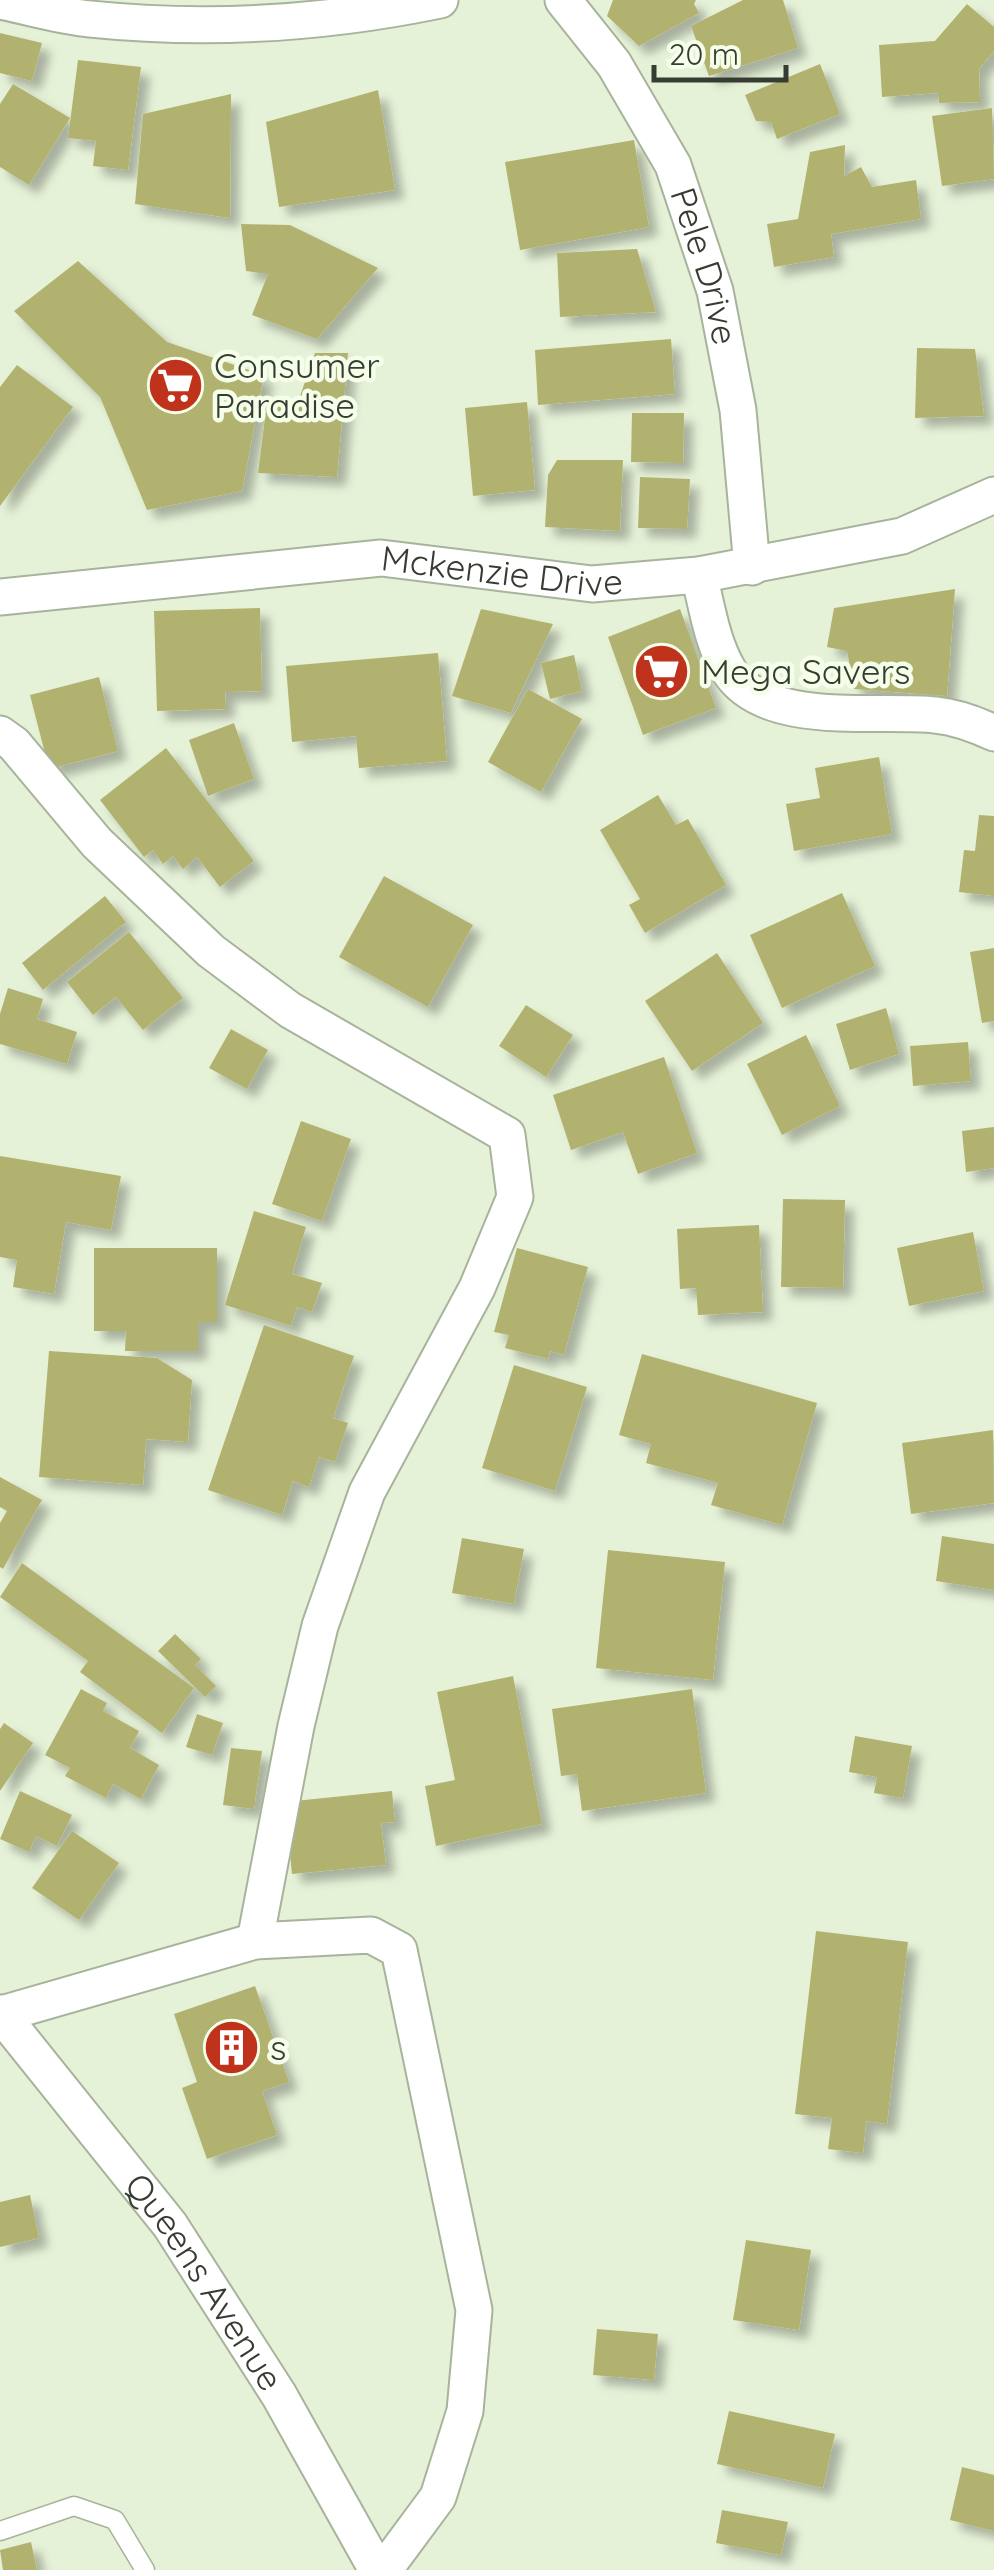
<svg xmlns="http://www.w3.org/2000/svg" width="994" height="2570" font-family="Quicksand,sans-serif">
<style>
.building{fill:#b2b26f;filter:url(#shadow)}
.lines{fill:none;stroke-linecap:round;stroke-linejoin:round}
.service-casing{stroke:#a8b39b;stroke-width:21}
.minor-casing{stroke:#a8b39b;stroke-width:39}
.service{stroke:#fff;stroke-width:18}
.minor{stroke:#fff;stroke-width:35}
.labels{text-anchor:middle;stroke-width:9;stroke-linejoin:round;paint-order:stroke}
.street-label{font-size:35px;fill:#373c32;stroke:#f4fee9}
.poi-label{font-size:35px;fill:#373c32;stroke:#f4fee9;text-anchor:start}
</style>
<defs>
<filter id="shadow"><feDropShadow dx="9" dy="9" stdDeviation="5" flood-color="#0004"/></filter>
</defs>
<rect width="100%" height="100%" fill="#e6f2d8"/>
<g class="building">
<path d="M613,0H696L694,4L699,13L639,46L607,16Z"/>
<path d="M743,0H783L798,48L709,76L691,26Z"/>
<path d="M967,4L994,27V51L979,69L980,102L939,103L938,93L882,97L879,45L935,41Z"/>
<path d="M0,33L42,43L32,81L0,73Z"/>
<path d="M78,60L141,67L128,170L93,166L96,141L68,138Z"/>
<path d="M820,64L840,114L777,139L771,122L756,121L745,95Z"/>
<path d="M13,84L70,118L29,185L0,167V104Z"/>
<path d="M378,90L395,190L279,207L266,122Z"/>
<path d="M231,94L230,218L135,204L143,114Z"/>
<path d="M992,108L994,179L942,186L932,116Z"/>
<path d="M634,140L649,227L520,250L505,162Z"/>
<path d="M845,145L844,176L861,167L872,187L916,180L921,219L831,234L834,257L774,267L767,224L798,219L810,152Z"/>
<path d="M241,224L290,225L378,268L317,339L252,315L268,274L246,271Z"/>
<path d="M637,249L656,312L560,317L557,253Z"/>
<path d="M78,261L167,342L264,375L242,491L147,510L100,397L14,311Z"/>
<path d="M671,339L675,394L538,405L535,350Z"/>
<path d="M917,348L975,349L984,416L915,418Z"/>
<path d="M315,353H348L337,477L258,473L267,402L299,399Z"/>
<path d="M17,365L73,407L0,506V387Z"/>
<path d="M527,402L535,490L473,496L465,408Z"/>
<path d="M632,413H684L683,463L631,462Z"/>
<path d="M557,460H623L620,531L545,527L548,475Z"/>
<path d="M640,477L690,479L687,529L638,528Z"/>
<path d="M955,589L947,696L854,689L847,651L827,647L834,608Z"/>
<path d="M260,608L262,691L225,692L226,709L157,711L154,611Z"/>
<path d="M481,609L553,624L511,713L452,696Z"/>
<path d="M680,609L716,708L643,735L608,637Z"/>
<path d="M438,653L447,761L359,768L356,736L292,742L286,666Z"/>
<path d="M574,655L582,691L550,699L541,663Z"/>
<path d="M99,677L118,751L49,769L30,695Z"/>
<path d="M528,689L582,719L541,792L488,762Z"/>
<path d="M234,723L254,779L208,796L189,740Z"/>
<path d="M166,748L254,861L220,887L197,857L183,869L173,856L163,864L153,850L144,857L100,800Z"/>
<path d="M879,757L892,834L794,851L786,804L820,798L815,768Z"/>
<path d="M658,795L676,825L688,819L726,885L645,933L629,905L640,899L600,830Z"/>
<path d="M979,815L994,816V896L959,892L964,850L975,851Z"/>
<path d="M384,876L473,925L428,1007L339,957Z"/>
<path d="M842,893L875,966L782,1008L750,935Z"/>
<path d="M105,896L126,922L43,990L22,963Z"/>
<path d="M129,932L183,998L143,1030L116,997L93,1015L67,982Z"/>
<path d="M994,948V1021L982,1023L970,952Z"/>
<path d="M717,953L763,1023L692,1071L645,1001Z"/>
<path d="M8,988L43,999L37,1019L77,1032L67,1064L0,1044V1014Z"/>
<path d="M526,1005L573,1035L546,1077L499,1046Z"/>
<path d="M886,1008L899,1054L850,1070L836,1024Z"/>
<path d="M231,1029L268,1050L247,1089L209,1068Z"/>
<path d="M806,1035L840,1106L782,1135L747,1064Z"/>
<path d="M968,1042L971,1081L913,1086L910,1046Z"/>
<path d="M664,1057L697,1153L638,1174L623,1132L571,1150L553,1095Z"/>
<path d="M301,1121L351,1139L322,1221L272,1204Z"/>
<path d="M994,1127V1168L966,1172L962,1131Z"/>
<path d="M0,1156L121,1176L111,1230L66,1222L54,1294L13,1287L17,1260L0,1257Z"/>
<path d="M783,1199L845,1200L843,1288L781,1287Z"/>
<path d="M254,1211L306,1227L292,1274L322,1283L312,1312L297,1307L291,1326L225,1305Z"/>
<path d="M759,1225L763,1312L698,1315L696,1288L680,1289L677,1229Z"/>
<path d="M973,1232L984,1291L909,1306L897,1248Z"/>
<path d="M94,1248H217V1322H198V1351H125L126,1331H94Z"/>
<path d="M517,1248L588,1267L564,1355L550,1351L548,1359L505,1348L509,1335L494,1332Z"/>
<path d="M264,1325L354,1356L333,1418L348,1423L335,1462L319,1457L309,1487L293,1481L282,1515L208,1490Z"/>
<path d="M49,1351L157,1358L192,1380L188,1442L146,1439L143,1485L39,1477Z"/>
<path d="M642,1354L817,1403L782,1525L711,1505L718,1483L646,1463L651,1444L619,1435Z"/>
<path d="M514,1365L587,1387L555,1491L482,1468Z"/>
<path d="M993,1430L994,1503L911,1514L902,1443Z"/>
<path d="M0,1477L42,1500L3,1569L0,1567V1523L7,1511L0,1507Z"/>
<path d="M942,1536L994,1544V1590L936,1581Z"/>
<path d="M462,1538L524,1549L514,1604L452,1593Z"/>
<path d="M608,1550L725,1562L713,1680L596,1668Z"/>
<path d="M22,1563L194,1688L162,1733L80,1672L88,1661L0,1597Z"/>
<path d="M175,1634L201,1659L195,1665L216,1686L205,1697L158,1651Z"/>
<path d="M513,1676L542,1824L436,1846L425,1786L455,1780L437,1692Z"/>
<path d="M81,1689L107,1703L103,1711L139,1731L130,1748L159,1765L141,1799L113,1784L106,1798L65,1776L70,1768L45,1755Z"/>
<path d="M692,1689L706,1793L582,1811L577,1774L561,1776L552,1709Z"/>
<path d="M197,1714L223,1723L212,1755L186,1747Z"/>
<path d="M4,1723L33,1743L0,1791V1729Z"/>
<path d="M855,1736L912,1746L903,1798L874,1793L877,1777L849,1772Z"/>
<path d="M231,1748L262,1751L254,1809L223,1805Z"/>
<path d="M20,1791L72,1815L57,1846L36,1836L29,1852L0,1839Z"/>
<path d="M392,1791L395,1822L381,1823L386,1865L292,1874L285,1802Z"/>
<path d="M72,1831L119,1863L79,1920L32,1888Z"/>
<path d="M816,1931L908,1942L887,2124L866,2121L863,2153L828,2149L832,2118L795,2114Z"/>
<path d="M255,1986L289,2082L262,2091L277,2135L207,2159L182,2088L197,2082L174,2014Z"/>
<path d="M30,2195L39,2238L0,2247V2202Z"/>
<path d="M746,2240L811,2250L799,2330L733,2320Z"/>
<path d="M597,2329L658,2334L654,2380L593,2375Z"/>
<path d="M729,2411L835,2434L823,2488L717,2464Z"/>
<path d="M962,2467L994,2475V2531L950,2520Z"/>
<path d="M722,2510L788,2522L781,2555L716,2543Z"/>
<path d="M31,2542L37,2570H3L0,2550Z"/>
</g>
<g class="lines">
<defs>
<path id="service" d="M0,2531L74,2506L115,2520L145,2570"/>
<g id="minor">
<path id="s1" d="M563,0L614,64L673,165L715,291L738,410L752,567"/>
<path d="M0,1C30,7 60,16 90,19C208,31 324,24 440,0"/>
<path d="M699,575C707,607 712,643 729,671C765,728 876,709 935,715C956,717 975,724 994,733"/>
<path id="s2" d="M0,597L381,558L592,584L699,575L902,536L994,495"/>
<path d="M0,734L14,744L97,843L211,951L290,1010L507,1135L515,1197L477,1288L367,1492L320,1626L296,1726L255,1941"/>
<path id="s3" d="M0,2013L170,2225L279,2395L377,2570"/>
<path d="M2,2014L255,1941L371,1935L399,1950L474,2310L465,2411L438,2497L384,2570"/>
</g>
</defs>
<use href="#service" class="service-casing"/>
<use href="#minor" class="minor-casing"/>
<use href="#service" class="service"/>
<use href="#minor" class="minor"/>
</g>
<defs>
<symbol id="supermarket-disc" viewBox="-11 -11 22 22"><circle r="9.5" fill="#bf331c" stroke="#f4fee9"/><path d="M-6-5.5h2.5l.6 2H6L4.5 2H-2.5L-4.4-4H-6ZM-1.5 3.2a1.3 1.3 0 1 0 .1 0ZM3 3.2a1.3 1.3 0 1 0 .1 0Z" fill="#fff"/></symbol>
<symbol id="building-disc" viewBox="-11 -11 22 22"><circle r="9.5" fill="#bf331c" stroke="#f4fee9"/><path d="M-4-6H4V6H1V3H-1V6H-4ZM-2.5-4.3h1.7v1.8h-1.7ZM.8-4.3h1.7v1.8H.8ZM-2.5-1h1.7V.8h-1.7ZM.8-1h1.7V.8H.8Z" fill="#fff"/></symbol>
</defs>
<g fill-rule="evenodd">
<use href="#supermarket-disc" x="144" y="354" width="63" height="63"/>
<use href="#supermarket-disc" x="630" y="640" width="63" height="63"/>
<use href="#building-disc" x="200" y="2016" width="63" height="63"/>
</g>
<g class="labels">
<g class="street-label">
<text dy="12" stroke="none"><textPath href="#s1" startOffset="305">Pele Drive</textPath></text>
<text dy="12" stroke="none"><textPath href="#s2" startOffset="505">Mckenzie Drive</textPath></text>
<text dy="12" stroke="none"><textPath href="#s3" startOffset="338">Queens Avenue</textPath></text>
</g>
<g class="poi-label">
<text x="214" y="378">Consumer<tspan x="214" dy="40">Paradise</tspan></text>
<text x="701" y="684">Mega Savers</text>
<text x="270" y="2060">s</text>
</g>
</g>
<path d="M654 65v15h132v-15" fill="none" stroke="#373c32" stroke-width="5"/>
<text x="669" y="65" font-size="30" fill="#373c32" stroke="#f4fee9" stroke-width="8" paint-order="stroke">20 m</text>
</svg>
